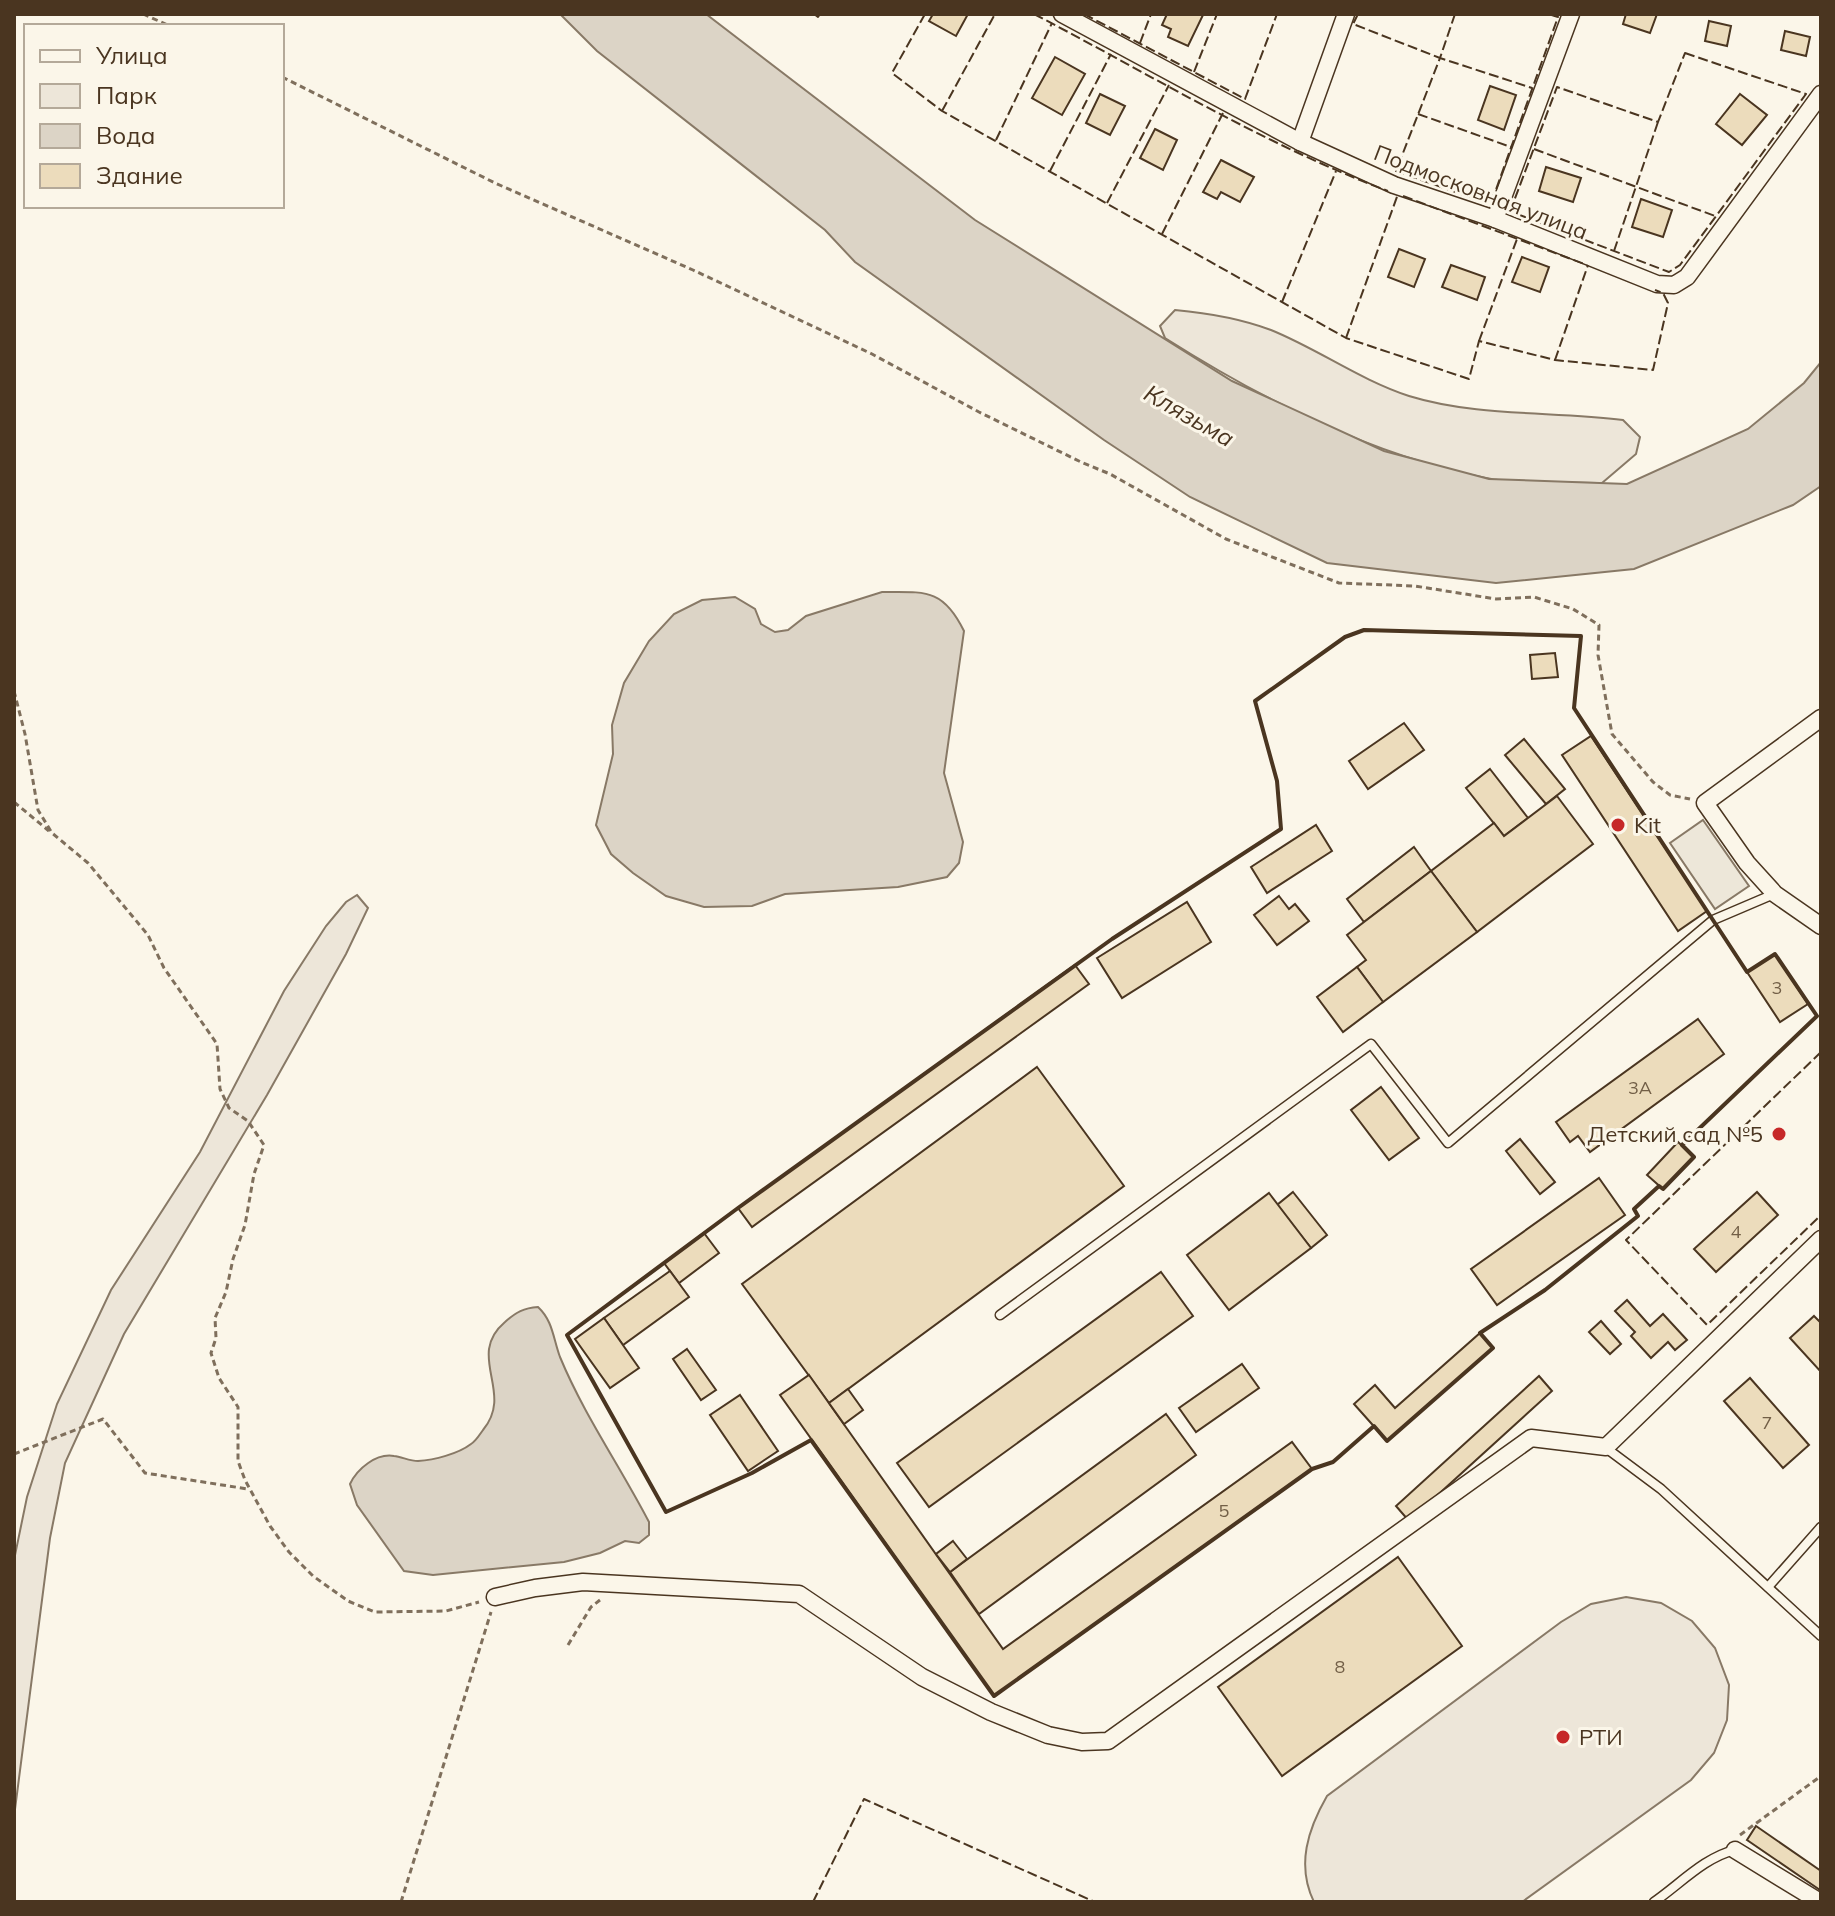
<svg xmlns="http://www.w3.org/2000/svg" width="1835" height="1916" font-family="Mulish,sans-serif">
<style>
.green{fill:#ede6d9;stroke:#887966;stroke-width:2}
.parking{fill:#ede7d9;stroke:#887966;stroke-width:2}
.water{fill:#dcd4c6;stroke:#887966;stroke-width:2}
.building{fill:#ecdcbc;stroke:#4a3520;stroke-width:2}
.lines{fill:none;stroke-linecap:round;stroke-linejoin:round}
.service-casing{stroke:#4a3520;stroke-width:11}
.minor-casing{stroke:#4a3520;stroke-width:19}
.path{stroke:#7f6f5c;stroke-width:3;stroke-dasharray:6 4;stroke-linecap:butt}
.service{stroke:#fbf6e9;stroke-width:8}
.minor{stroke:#fbf6e9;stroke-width:16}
.fence{stroke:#4a3520;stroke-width:2;stroke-dasharray:10 4;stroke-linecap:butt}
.wall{stroke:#4a3520;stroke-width:4}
.poi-dot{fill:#c62828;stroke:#fbf6e9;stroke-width:3}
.labels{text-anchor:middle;stroke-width:6;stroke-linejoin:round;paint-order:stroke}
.number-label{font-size:18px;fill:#725f47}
.street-label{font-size:22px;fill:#4a3520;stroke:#fbf6e9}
.poi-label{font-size:22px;fill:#4a3520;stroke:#fbf6e9;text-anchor:start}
.water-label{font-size:24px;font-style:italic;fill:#4a3520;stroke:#fbf6e9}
</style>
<rect width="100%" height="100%" fill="#fbf6e9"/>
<g class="green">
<path d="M1175,310C1208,313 1239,318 1271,330C1318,349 1360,380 1409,396C1477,417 1553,411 1623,420L1640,437L1636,454L1602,483C1568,482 1518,485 1486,478C1371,455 1263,400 1165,338L1160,326Z"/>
<path d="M357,895L368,908L346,954L267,1095L124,1334L65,1463L50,1538L14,1817V1560L27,1497L57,1404L111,1290L200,1152L284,991L326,926L346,902Z"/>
<path d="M1626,1597L1661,1603L1692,1621L1715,1648L1729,1685L1727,1720L1714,1753L1691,1780L1522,1902H1314C1296,1865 1308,1829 1327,1796L1561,1622L1591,1604Z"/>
</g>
<path class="parking" d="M1703,820L1749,886L1715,909L1670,843Z"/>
<g class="water">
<path d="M560,14H706L975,220L1232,381L1384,451L1489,479L1627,484L1748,429L1804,383L1821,362V486L1793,505L1634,569L1496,583L1327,563L1190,497L1104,440L855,262L825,230L597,51Z"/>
<path d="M882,592C925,592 943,588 964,631L944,773L963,842L959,863L947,877L898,887L785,894L752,906L704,907L666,896L633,873L611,854L596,825L613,754L612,725L624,683L649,641L674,614L702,600L735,597L755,609L761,624L775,632L788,630L806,616Z"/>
<path d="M538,1307C553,1321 553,1338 560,1357C584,1415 620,1466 649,1522V1535L639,1543L625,1541L600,1553L564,1562L433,1575L404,1571L357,1505L350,1484C357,1469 376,1453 394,1456C402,1457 410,1461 418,1461C434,1460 458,1454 471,1444C476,1441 480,1434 483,1430C515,1392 465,1356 505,1322C516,1312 524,1308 538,1307Z"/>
</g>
<g class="building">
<path d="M933,14H968L956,36L929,21Z"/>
<path d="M1167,14L1203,15L1188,46L1168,37L1171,29L1162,25Z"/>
<path d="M1626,14H1657L1650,33L1623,24Z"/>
<path d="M1709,21L1731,26L1727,46L1705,41Z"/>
<path d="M1785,31L1810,37L1806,56L1781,50Z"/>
<path d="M1055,57L1085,74L1062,115L1032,98Z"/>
<path d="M1490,86L1516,95L1504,130L1478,120Z"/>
<path d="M1100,94L1125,106L1110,135L1086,123Z"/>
<path d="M1740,94L1767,115L1742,145L1716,124Z"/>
<path d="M1155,129L1177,140L1163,170L1140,158Z"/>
<path d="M1221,160L1254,177L1240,202L1221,192L1217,199L1203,192Z"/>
<path d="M1546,167L1581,178L1573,202L1539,191Z"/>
<path d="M1641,199L1672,210L1663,237L1632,227Z"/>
<path d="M1399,249L1425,259L1414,287L1388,277Z"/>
<path d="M1522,257L1549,267L1540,292L1512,282Z"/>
<path d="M1451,265L1485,277L1477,300L1442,287Z"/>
<path d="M1555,653L1558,677L1532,679L1530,655Z"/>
<path d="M1404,723L1424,750L1368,789L1349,761Z"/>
<path d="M1591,736L1707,911L1678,931L1562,755Z"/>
<path d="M1524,739L1565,789L1546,804L1505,755Z"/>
<path d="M1490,769L1528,818L1504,836L1466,788Z"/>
<path d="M1557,796L1593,844L1477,932L1431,871L1494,823L1504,836Z"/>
<path d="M1316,825L1332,851L1267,893L1251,867Z"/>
<path d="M1414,847L1431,871L1364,922L1347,899Z"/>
<path d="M1431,871L1477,932L1383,1002L1357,967L1366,960L1347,935Z"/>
<path d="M1279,896L1289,909L1295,904L1309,921L1277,945L1254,915Z"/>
<path d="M1187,902L1211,942L1122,998L1097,958Z"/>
<path d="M1775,954L1808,1004L1780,1022L1747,972Z"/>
<path d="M1075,965L1089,984L752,1227L738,1208Z"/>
<path d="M1357,967L1383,1002L1343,1032L1317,997Z"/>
<path d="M1698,1019L1724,1054L1590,1152L1578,1136L1570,1142L1556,1122Z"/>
<path d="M1037,1067L1124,1186L829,1403L742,1284Z"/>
<path d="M1381,1087L1419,1138L1389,1160L1351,1110Z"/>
<path d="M1520,1139L1555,1182L1540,1194L1506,1151Z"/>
<path d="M1678,1142L1694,1157L1663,1189L1647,1175Z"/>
<path d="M1599,1178L1625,1215L1497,1305L1471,1269Z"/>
<path d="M1293,1192L1327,1235L1311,1248L1277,1205Z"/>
<path d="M1757,1192L1778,1215L1716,1272L1694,1249Z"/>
<path d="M1269,1193L1311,1248L1229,1310L1187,1255Z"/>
<path d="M704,1233L719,1253L679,1283L664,1263Z"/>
<path d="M670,1271L689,1297L623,1345L604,1318Z"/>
<path d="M1161,1272L1193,1316L929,1507L897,1463Z"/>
<path d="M1627,1300L1650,1326L1663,1314L1687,1340L1675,1350L1668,1342L1651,1358L1631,1336L1635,1332L1615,1311Z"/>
<path d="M1814,1316L1821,1323V1372L1790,1338Z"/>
<path d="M604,1318L639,1368L610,1388L575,1339Z"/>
<path d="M1601,1321L1621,1344L1610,1354L1589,1332Z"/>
<path d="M1480,1333L1493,1348L1387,1441L1354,1404L1375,1385L1395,1408Z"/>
<path d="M687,1349L716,1390L701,1400L673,1359Z"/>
<path d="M1242,1364L1259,1388L1196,1432L1179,1408Z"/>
<path d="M809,1375L1003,1649L1292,1442L1312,1469L994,1696L780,1395Z"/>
<path d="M1539,1376L1552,1391L1409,1521L1396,1506Z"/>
<path d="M1750,1378L1809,1445L1783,1468L1724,1401Z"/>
<path d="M848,1389L863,1410L844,1424L829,1403Z"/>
<path d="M740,1395L778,1451L748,1471L710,1415Z"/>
<path d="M1166,1414L1196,1455L979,1614L950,1572Z"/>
<path d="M953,1541L967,1559L950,1572L936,1554Z"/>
<path d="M1398,1557L1462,1646L1282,1776L1218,1687Z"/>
<path d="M1756,1826L1821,1871L1820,1890L1747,1840Z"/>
</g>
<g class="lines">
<defs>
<g id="service">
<path d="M1000,1315L1371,1044L1448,1143L1713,920L1774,894"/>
<path d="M1606,1448L1661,1489L1821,1636"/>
<path d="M1768,1587L1821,1527"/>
<path d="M1654,1902C1680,1884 1705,1857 1735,1850"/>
</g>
<g id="minor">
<path d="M1062,14L1300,142L1394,185L1495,219L1657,284L1674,285L1687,277L1821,94"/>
<path d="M1300,142L1346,14"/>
<path d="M1495,219L1571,14"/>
<path d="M1821,718L1705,803L1747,863L1775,894L1821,926"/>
<path d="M495,1597L535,1588L583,1582L799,1594L922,1677L991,1712L1048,1735L1082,1742L1108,1741L1531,1438L1606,1447L1821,1239"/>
<path d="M1735,1850L1820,1902"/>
</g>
</defs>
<use href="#service" class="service-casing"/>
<use href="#minor" class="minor-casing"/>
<g class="path">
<path d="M143,14L170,26"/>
<path d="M282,77L495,183L693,270L872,354L979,412L1083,463L1110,474L1226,539L1339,583L1415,586L1496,599L1534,597L1573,609L1599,625L1598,655L1612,734L1653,782L1670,795L1690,799"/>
<path d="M14,691L25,734L38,810L52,833L88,863L148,935L164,968L217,1044L220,1089L229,1108L248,1121L264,1145L254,1174L245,1225L233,1259L226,1292L215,1318L216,1338L211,1353L219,1378L238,1407V1461L245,1480L270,1526L289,1552L313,1576L348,1601L375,1612L446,1611L479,1602"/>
<path d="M14,802L49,831"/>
<path d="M14,1454L103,1419L145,1473L248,1489"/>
<path d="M568,1645L591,1607L600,1600"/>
<path d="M1740,1835L1821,1776"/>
<path d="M401,1902L491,1612"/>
</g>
<use href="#service" class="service"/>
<use href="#minor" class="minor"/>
<g class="fence">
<path d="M814,14L818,17L820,14"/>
<path d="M925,14L892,73L942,111L1346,338L1469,379L1479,341L1555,360L1653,370L1668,303L1663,293L1655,290"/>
<path d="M1034,14C1151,75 1265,145 1388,191"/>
<path d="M1084,14L1245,99L1277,14"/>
<path d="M1358,14L1353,24L1440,58L1396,171L1478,200L1494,195L1558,17L1548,14"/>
<path d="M1455,14L1440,58L1532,88"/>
<path d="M1140,43L1151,14"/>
<path d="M1685,53L1806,94L1680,265L1669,272L1517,214L1514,201L1557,87L1658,122Z"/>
<path d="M1194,72L1217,14"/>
<path d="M942,111L995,14"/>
<path d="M1418,114L1511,147"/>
<path d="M996,140L1052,23"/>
<path d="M1534,149L1715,216"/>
<path d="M1050,171L1111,54"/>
<path d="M1403,196L1587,265"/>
<path d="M1107,203L1169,85"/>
<path d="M1162,234L1223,113"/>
<path d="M1614,251L1658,122"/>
<path d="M1282,302L1336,171"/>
<path d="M1346,338L1398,194"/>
<path d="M1479,341L1517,239"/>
<path d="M1555,360L1588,265"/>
<path d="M1821,1052L1626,1240L1707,1325L1821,1215"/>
<path d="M813,1902L864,1799L1095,1902"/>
</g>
<path class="wall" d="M1364,630L1581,636L1574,708L1747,972L1775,954L1817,1016L1682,1145L1694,1157L1663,1189L1659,1186L1634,1209L1638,1216L1545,1290L1480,1333L1493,1348L1387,1441L1374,1426L1333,1462L1312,1469L994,1696L811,1440L752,1473L666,1512L567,1335L738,1208L1112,939L1281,829L1277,781L1255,701L1345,637Z"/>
</g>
<g class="poi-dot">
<circle cx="1618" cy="825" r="8"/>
<circle cx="1779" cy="1134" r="8"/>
<circle cx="1563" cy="1737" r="8"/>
</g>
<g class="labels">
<g class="number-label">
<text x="1777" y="994">3</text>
<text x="1640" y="1094">3А</text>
<text x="1736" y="1238">4</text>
<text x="1767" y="1429">7</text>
<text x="1224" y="1517">5</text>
<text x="1340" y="1673">8</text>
</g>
<g class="street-label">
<text transform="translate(1481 192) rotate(21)" y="8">Подмосковная улица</text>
</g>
<g class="poi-label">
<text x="1634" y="833">Kit</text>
<text x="1763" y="1142" text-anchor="end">Детский сад №5</text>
<text x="1579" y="1745">РТИ</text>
</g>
<g class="water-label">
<text transform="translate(1189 416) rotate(30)" y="8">Клязьма</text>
</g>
</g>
<rect width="1835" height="1916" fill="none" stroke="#4a3520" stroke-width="32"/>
<rect x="24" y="24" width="260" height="184" fill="#fbf6e9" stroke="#b4a999" stroke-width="2"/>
<rect x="40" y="50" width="40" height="12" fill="#fbf6e9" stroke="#b4a999" stroke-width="2"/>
<text x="96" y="64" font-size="24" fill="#4a3520">Улица</text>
<rect x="40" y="84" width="40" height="24" fill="#ede6d9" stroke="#b4a999" stroke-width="2"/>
<text x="96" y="104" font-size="24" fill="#4a3520">Парк</text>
<rect x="40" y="124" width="40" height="24" fill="#dcd4c6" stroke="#b4a999" stroke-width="2"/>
<text x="96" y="144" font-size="24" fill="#4a3520">Вода</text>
<rect x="40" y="164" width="40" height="24" fill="#ecdcbc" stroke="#b4a999" stroke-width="2"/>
<text x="96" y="184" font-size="24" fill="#4a3520">Здание</text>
</svg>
